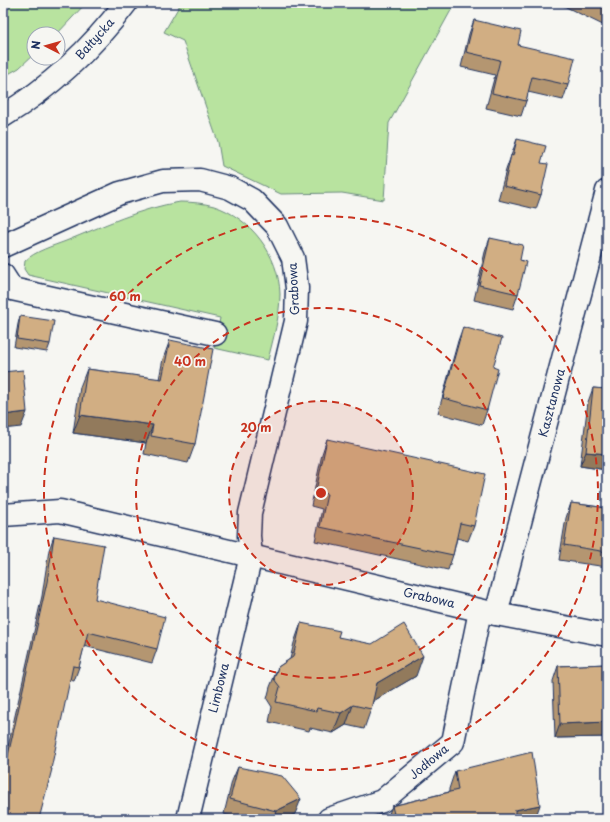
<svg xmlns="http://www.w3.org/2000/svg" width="610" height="822" font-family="'Playpen Sans',sans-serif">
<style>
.green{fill:#b8e39f;stroke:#6a897e}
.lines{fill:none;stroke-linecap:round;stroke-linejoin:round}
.minor-casing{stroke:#1b2f5e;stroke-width:25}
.secondary-casing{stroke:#1b2f5e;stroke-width:25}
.minor{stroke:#f6f6f2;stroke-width:22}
.secondary{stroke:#f6f6f2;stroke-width:22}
.wall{fill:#b49671;stroke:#1b2f5e}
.shaded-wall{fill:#927a5c;stroke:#1b2f5e}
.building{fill:#d1ae83;stroke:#1b2f5e}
.ring{fill:none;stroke:#c8321e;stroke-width:2;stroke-dasharray:7 5}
.labels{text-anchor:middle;stroke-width:3.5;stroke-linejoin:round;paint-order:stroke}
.street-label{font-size:12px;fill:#1b2f5e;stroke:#f6f6f2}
.centre{fill:#c8321e;stroke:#f6f6f2;stroke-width:2}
.ring-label{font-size:12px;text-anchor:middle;font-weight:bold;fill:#c8321e;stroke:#f6f6f2;stroke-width:3.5;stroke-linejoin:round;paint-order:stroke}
</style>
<rect width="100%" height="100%" fill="#f6f6f2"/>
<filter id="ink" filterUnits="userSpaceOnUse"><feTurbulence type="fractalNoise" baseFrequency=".025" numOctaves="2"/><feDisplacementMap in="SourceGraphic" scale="8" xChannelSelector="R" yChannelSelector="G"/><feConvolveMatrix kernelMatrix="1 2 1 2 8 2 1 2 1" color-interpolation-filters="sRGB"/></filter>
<g filter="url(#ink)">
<g class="green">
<path d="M3,3H86L57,34H34V54L19,68L3,77Z"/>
<path d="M181,3H455L389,123L384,200L342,193L281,194L222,166L218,142L183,41L164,32Z"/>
<path d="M180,202C192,202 203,203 214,206C251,218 279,255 280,294C280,316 273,339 268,360L214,348L220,318L28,275L24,269L25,261C35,251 53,246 66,241C103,226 141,208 180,202Z"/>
</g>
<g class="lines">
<defs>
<g id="minor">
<path d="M3,246L120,193L163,181L200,180L230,188L252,200L277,226L293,258L297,288L296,321L250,513L249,536L251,556L188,819"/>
<path d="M3,275L12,289L215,334"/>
<path d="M3,515L60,511L496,614L607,635"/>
<path d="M496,614L607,191"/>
<path d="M329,819L382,801L453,742L480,611"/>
</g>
<path id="secondary" d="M3,116C51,87 92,48 126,3"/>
</defs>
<use href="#minor" class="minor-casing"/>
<use href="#secondary" class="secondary-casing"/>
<use href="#minor" class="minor"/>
<use href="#secondary" class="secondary"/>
</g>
<g class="wall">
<path d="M565,3H607V27L564,6Z"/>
<path d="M474,20L518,45L568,85L563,100L528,92L526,101L521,116L486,108L495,75L461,67L469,34Z"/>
<path d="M517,139L541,163V195L536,209L498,200L506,170Z"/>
<path d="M490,238L520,260L518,294L513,309L474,300L485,252Z"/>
<path d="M20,316L50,344L47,352L14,347L18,324Z"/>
<path d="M463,327L493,367L487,410L482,425L438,413L458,341Z"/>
<path d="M170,340L195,444L188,463L144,454L146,443L73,433L80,387L87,369L159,379L163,359Z"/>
<path d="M607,362V470L580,466L588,402L593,388L603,389Z"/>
<path d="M327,439L474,526L468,541L457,538L453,555L448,570L315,541L322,509L311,506L322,454Z"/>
<path d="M571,503L607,508V567L559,560L566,518Z"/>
<path d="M54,536L95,599L157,649L152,663L84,646L79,667L74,681L69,680L3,819V764L4,760H5L42,596L49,550Z"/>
<path d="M301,623L338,637L416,676L373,701L371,709L364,729L346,725L333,733L310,728L309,731L269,722L272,707L267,699L270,687L278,667L290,659L294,643Z"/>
<path d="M607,664V737L555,738L553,681L558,666Z"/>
<path d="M238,767L295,814L284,819H244L224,814L232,781Z"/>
<path d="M455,771L535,819H387L392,806L449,792V789Z"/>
</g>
<g class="shaded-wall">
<path d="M27,412L21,427L3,429V415Z"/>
<path d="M80,415L153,425L146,443L73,433Z"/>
<path d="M586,452L607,454V470L580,466Z"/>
<path d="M423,656L416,676L370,703L377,683Z"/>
<path d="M353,705L346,725L333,733L341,713Z"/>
<path d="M607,722V737L555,738L560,724Z"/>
<path d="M301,799L295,814L284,819H273L276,811Z"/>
<path d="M540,805L535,819H511L515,810Z"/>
</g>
<g class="building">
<path d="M594,3H607V9Z"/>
<path d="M474,20L521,31L518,45L575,58L568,85L532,77L526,101L492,93L500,60L466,52Z"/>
<path d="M517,139L546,146L541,163L548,164L541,195L504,186L511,155L513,156Z"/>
<path d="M490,238L523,245L520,260L526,262L518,294L479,285Z"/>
<path d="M20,316L54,321L50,344L17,339Z"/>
<path d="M463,327L502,338L493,367L498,369L487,410L443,398Z"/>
<path d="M170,340L213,349L195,444L151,436L153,425L80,415L87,369L162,379Z"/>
<path d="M23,370L27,412L3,415V372Z"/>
<path d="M607,387V454L586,452L593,388L607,389Z"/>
<path d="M327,439L485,474L474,526L460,523L453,555L320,527L327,494L316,491Z"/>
<path d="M571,503L607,508V552L564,545Z"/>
<path d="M54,536L104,545L95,599L165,617L157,649L88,632L79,667L73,666L51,769H52L39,819H3V766L4,760H7L47,582Z"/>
<path d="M301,623L340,631L338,637L372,644L404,624L423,656L377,683L371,709L353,705L341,713L317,708L316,711L276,702L280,687L274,679L278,667L293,657Z"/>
<path d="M607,664V722L560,724L558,666Z"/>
<path d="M532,752L540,805L515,810V819H393L395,818L392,806L458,790L455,771Z"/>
<path d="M238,767L282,776L301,799L276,811L230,799Z"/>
</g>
</g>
<circle cx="321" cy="493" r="92" fill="#c8321e" fill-opacity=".12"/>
<g class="ring">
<circle cx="321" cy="493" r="92"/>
<circle cx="321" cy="493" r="185"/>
<circle cx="321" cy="493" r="277"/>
</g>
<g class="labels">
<g class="street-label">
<text transform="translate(95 39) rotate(-48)" y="4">Bałtycka</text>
<text transform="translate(294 289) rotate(-93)" y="4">Grabowa</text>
<text transform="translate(552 403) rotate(-75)" y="4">Kasztanowa</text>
<text transform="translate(429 598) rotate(13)" y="4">Grabowa</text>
<text transform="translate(219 688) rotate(-76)" y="4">Limbowa</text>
<text transform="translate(429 762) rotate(-40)" y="4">Jodłowa</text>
</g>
</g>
<circle cx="321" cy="493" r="6" class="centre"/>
<g class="ring-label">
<text x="125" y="301">60 m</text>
<text x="190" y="366">40 m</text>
<text x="256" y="432">20 m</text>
</g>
<rect width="610" height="822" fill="none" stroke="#f6f6f2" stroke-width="16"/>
<rect x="8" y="8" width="594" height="806" fill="none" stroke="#1b2f5e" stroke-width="1.5" filter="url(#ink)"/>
<g transform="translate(46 46) rotate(276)"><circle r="19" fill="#f6f6f2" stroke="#9ea6b7"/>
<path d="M0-3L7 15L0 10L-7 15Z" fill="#c8321e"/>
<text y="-6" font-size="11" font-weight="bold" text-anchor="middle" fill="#1b2f5e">N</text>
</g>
</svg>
